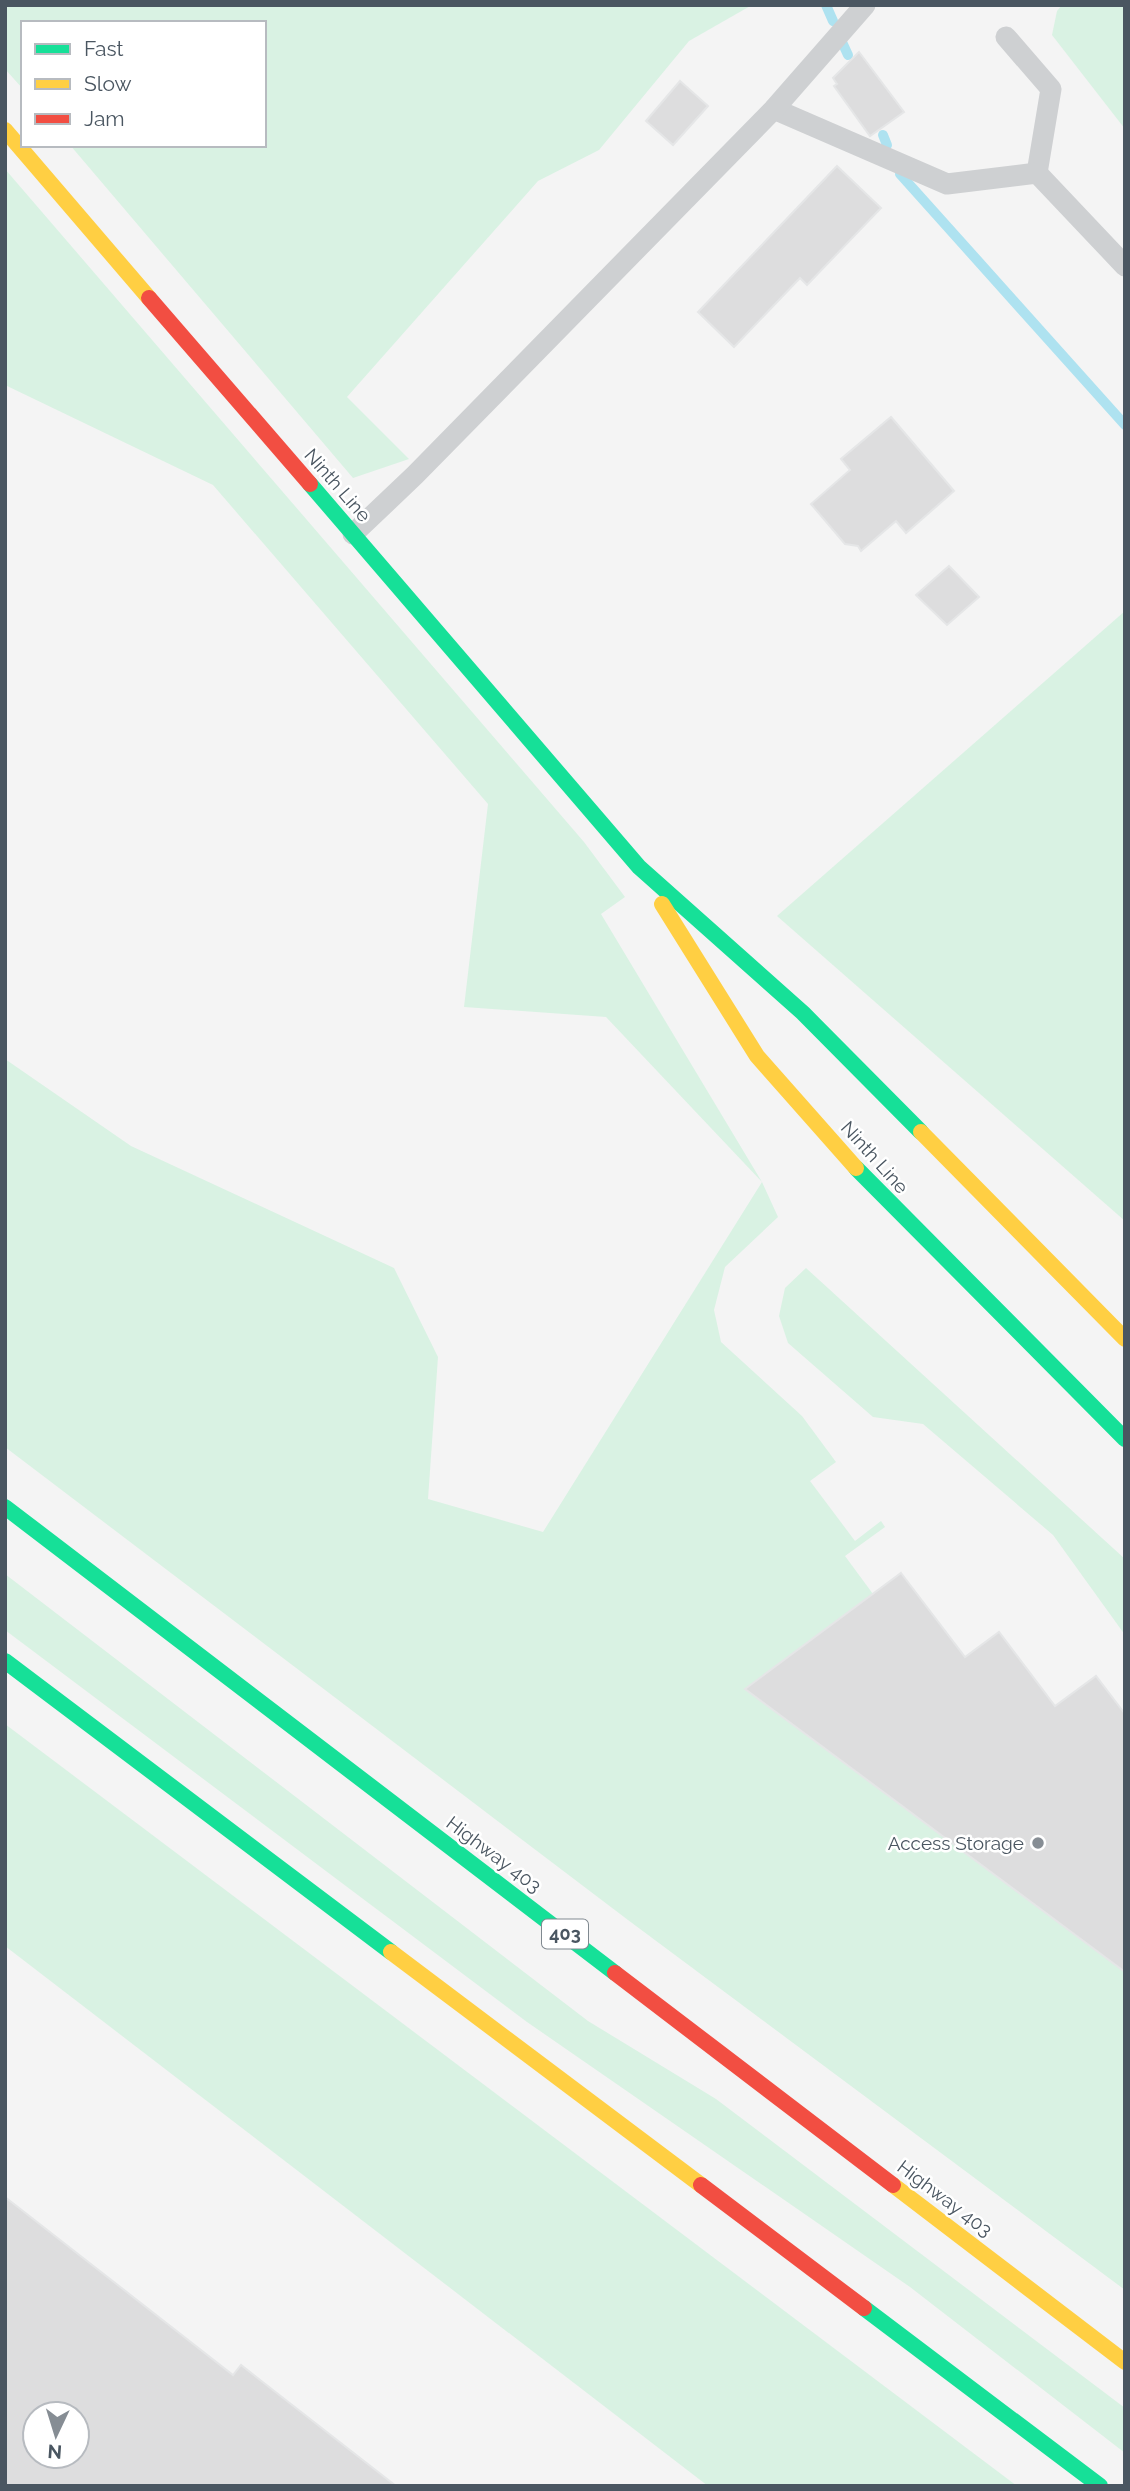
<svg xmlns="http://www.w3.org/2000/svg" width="1130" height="2491" font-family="Raleway,sans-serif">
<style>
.green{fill:#d9f2e3}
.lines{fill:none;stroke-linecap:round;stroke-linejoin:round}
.stream{stroke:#aee2f0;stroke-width:10}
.building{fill:#ddddde;stroke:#e5e6e7;stroke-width:2;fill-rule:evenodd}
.lane{stroke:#ced0d2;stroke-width:21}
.fast{stroke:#16e098;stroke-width:16}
.slow{stroke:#ffcf43;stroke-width:16}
.jam{stroke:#f24e42;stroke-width:16}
.poi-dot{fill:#868d94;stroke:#fff;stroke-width:2.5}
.labels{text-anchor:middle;stroke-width:5;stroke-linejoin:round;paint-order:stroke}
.shield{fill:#fff;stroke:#808990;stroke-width:2}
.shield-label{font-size:18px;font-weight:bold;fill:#4a5661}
.street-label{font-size:19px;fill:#4a5661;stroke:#fff}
.poi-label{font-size:19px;fill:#4a5661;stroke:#fff;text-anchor:end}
</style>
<rect width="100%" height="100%" fill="#f4f4f4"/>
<g class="green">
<path d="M5,5H752L689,41L599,150L538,181L347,397L409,459L353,478L70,145H264V23H23V89L5,69Z"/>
<path d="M1062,5H1125V129L1052,35L1057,11Z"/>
<path d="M5,169L584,842L625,897L601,914L762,1182L778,1217L725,1267L714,1310L721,1342L802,1416L836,1462L810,1481L855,1541L881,1521L885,1527L845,1556L873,1594L746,1689L1125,1972V2290L628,1920L5,1447V1059L131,1146L394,1268L438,1357L428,1499L543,1532L762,1182L606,1017L464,1007L488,804L213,485L5,385Z"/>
<path d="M1125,611V1221L777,916Z"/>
<path d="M806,1268L1125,1559V1635L1053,1535L923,1424L873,1417L788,1343L779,1316L785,1288Z"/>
<path d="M5,1574L588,2021L716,2099L1125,2408V2453L910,2287L527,2022L5,1630Z"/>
<path d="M5,1724L1017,2486H708L5,1946Z"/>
</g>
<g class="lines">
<g class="stream">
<path d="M826,5L833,21"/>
<path d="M842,42L848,55"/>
<path d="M883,135L887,145"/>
<path d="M900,174L1125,425"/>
</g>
</g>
<g class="building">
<path d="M859,52L904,112L870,136L834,86L837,84L833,78Z"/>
<path d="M680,81L708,106L673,145L646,121Z"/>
<path d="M837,166L881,208L807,285L800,278L734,347L698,312Z"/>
<path d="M891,417L954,491L906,533L896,521L861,551L858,546L845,544L811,504L850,470L841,459Z"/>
<path d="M949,566L979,597L947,625L916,595Z"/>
<path d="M901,1573L965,1657L999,1632L1055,1706L1096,1676L1125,1714V1972L745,1689Z"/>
<path d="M5,2197L233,2375L241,2365L396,2486H5ZM35,2414H77V2456H35Z"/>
</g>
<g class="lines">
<g class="lane">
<path d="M1006,37L1051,89L1037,173"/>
<path d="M774,109L947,184L1037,173L1125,266"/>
<path d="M353,534L415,475L774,109L865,5"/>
</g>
<g class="fast">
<path d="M310,484L639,867L803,1013L921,1132"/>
<path d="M856,1168L1125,1439"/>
<path d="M5,1507L615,1973"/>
<path d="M5,1661L391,1952"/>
<path d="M864,2308L1100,2486"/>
</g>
<g class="slow">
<path d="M5,130L149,298"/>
<path d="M662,904L757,1056L856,1168"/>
<path d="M921,1132L1125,1339"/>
<path d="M391,1952L701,2185"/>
<path d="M893,2185L1125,2362"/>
</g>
<g class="jam">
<path d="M149,298L310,484"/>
<path d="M615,1973L893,2185"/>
<path d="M701,2185L864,2308"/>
</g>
</g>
<circle class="poi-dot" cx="1038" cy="1843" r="7"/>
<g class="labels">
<rect class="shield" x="542" y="1919.5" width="46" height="29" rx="5"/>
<g class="shield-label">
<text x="565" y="1940">403</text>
</g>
<g class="street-label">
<text transform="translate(338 485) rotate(49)" y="7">Ninth Line</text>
<text transform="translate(875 1157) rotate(48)" y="7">Ninth Line</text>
<text transform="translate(494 1854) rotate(37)" y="7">Highway 403</text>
<text transform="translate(945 2198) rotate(37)" y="7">Highway 403</text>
</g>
<g class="poi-label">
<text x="1024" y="1850">Access Storage</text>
</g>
</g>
<rect width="1130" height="2491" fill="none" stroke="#4a5661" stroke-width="14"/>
<rect x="21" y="21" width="245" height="126" fill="#ffffff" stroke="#b7bbc0" stroke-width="2"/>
<rect x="35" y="44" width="35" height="10" fill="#16e098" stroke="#b7bbc0" stroke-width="2"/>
<text x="84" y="56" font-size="21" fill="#4a5661">Fast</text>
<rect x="35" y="79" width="35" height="10" fill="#ffcf43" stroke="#b7bbc0" stroke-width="2"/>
<text x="84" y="91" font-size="21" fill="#4a5661">Slow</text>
<rect x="35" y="114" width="35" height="10" fill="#f24e42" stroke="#b7bbc0" stroke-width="2"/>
<text x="84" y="126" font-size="21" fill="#4a5661">Jam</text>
<g transform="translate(56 2435) rotate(184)"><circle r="33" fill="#ffffff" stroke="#b7bbc0" stroke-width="2"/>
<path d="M0-5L12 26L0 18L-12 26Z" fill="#868d94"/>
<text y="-10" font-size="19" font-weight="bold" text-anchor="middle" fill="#4a5661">N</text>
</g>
</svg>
